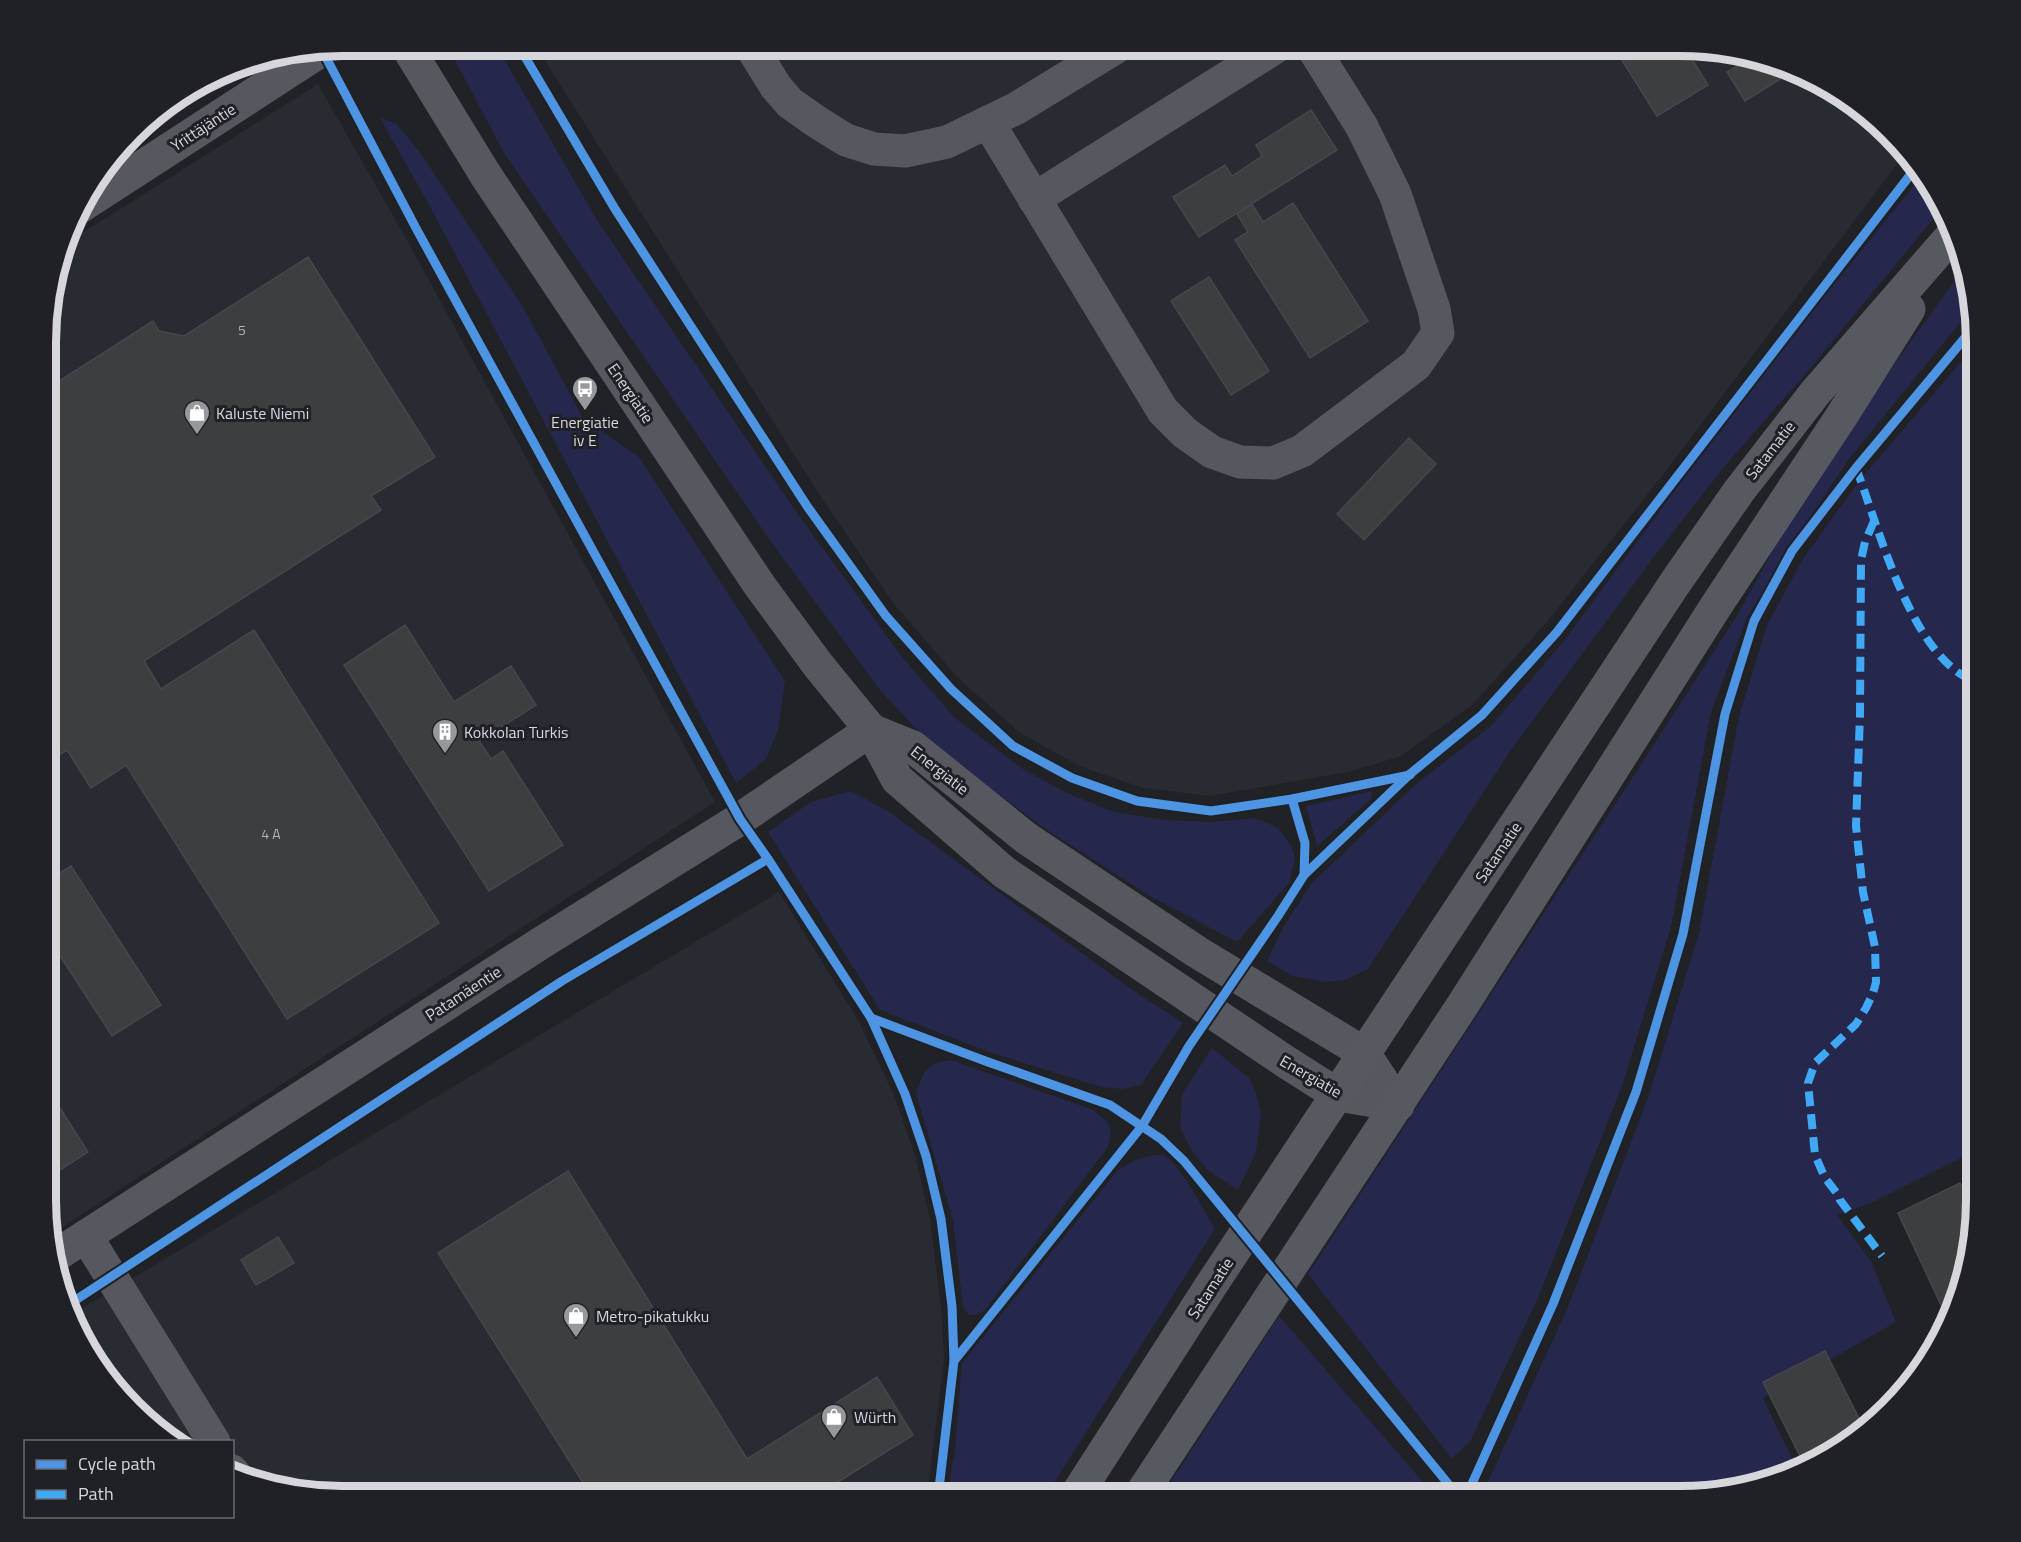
<svg xmlns="http://www.w3.org/2000/svg" width="2021" height="1542" font-family="'Titillium Web',sans-serif">
<style>
.built{fill:#292b33}
.green{fill:#26274c}
.building{fill:#3d3e40;stroke:#46474a;stroke-width:1.5}
.lines{fill:none;stroke-linecap:round;stroke-linejoin:round}
.minor{stroke:#57585f;stroke-width:33}
.major{stroke:#575960;stroke-width:33}
.quiet{stroke:#3fa9f5;stroke-width:8;stroke-dasharray:15 8;stroke-linecap:butt}
.cycleway-casing{stroke:#202126;stroke-width:13}
.cycleway{stroke:#4d94e3;stroke-width:9}
.labels{text-anchor:middle;stroke-width:6;stroke-linejoin:round;paint-order:stroke}
.number-label{font-size:14px;fill:#b0b1b4}
.street-label{font-size:16px;fill:#d7d7db;stroke:#202126}
.poi-label{font-size:16px;fill:#d7d7db;stroke:#202126;text-anchor:start}
.rim{fill:none;stroke:#d7d7db;stroke-width:8}
</style>
<rect width="100%" height="100%" fill="#212225"/>
<g class="built">
<path d="M535,45L1698,46L1793,67L1875,118L1903,156L1665,472L1546,623L1472,705L1401,756L1348,772L1210,796L1143,788L1079,766L1019,732L959,679L894,604L819,494Z"/>
<path d="M250,60L126,144L146,118Z"/>
<path d="M318,84L403,233L715,802L50,1235L46,1220L48,303L68,242Z"/>
<path d="M779,892L858,1020L894,1095L915,1155L930,1219L941,1307L944,1360L927,1497L323,1496L233,1475L232,1442L175,1441L146,1424L76,1332L71,1315Z"/>
</g>
<g class="green">
<path d="M447,45H496L597,220L797,513L902,657L955,718L1023,769L1067,793L1114,812L1166,820L1213,822L1256,818L1278,828L1292,847L1295,859L1289,883L1237,942L1150,896L1047,830L932,746L880,690L769,539L504,153Z"/>
<path d="M380,118L396,123L419,151L523,307L583,418L639,457L785,681L778,730L766,759L736,783L428,203Z"/>
<path d="M1920,178L1943,207L1809,370L1724,467L1653,558L1511,750L1368,969L1345,980L1326,982L1292,976L1267,961L1284,926L1311,884L1416,784L1491,726L1563,642L1682,481L1819,303Z"/>
<path d="M1966,265L1972,308L1849,459L1790,547L1747,618L1711,712L1671,927L1622,1086L1538,1298L1470,1442L1452,1459L1308,1274L1651,749L1738,614L1776,545L1880,384Z"/>
<path d="M1976,344L1975,1151L1871,1203L1837,1215L1871,1261L1896,1322L1763,1398L1798,1471L1738,1491L1679,1497H1481L1568,1307L1649,1095L1699,933L1739,716L1767,625L1803,559L1860,480Z"/>
<path d="M851,791L888,811L1138,994L1183,1023L1141,1085L1122,1089L1101,1087L992,1053L880,1010L768,832L811,802Z"/>
<path d="M1372,791L1371,799L1317,846L1306,806Z"/>
<path d="M1212,1048L1249,1078L1256,1092L1261,1115L1256,1152L1238,1190L1208,1170L1192,1151L1180,1128L1182,1094Z"/>
<path d="M951,1060L1091,1109C1110,1123 1114,1124 1108,1147L985,1310L977,1315H969L963,1307L953,1220L916,1093L924,1072L935,1063Z"/>
<path d="M1154,1155C1156,1155 1161,1155 1163,1155C1179,1161 1206,1214 1215,1229L1045,1497H947L955,1450L962,1363L1118,1170L1135,1160Z"/>
<path d="M1279,1316L1429,1489L1431,1497H1161Z"/>
</g>
<g class="building">
<path d="M1058,45H1106L1072,67Z"/>
<path d="M1613,46H1684L1708,85L1657,116Z"/>
<path d="M1751,58L1793,67L1796,69L1745,101L1727,72Z"/>
<path d="M1311,110L1337,150L1199,237L1173,197L1225,165L1232,176L1262,156L1256,145Z"/>
<path d="M1293,203L1368,321L1310,358L1235,240L1248,232L1237,214L1252,204L1263,222Z"/>
<path d="M308,257L435,457L371,496L381,510L144,661L161,689L254,630L439,923L287,1019L126,765L91,788L67,750L47,762V389L153,321L159,331L184,336Z"/>
<path d="M1209,277L1269,371L1231,395L1171,301Z"/>
<path d="M1409,438L1436,464L1364,540L1337,514Z"/>
<path d="M405,625L454,702L511,666L536,705L479,741L491,759L503,751L563,845L489,891L344,665Z"/>
<path d="M71,866L161,1005L112,1036L46,934V882Z"/>
<path d="M46,1086L88,1152L46,1179Z"/>
<path d="M568,1171L747,1459L877,1377L913,1435L814,1497H592L438,1253Z"/>
<path d="M1960,1183L1975,1215V1220L1953,1314L1949,1322L1898,1213Z"/>
<path d="M278,1237L294,1263L256,1285L241,1260Z"/>
<path d="M1825,1351L1863,1426L1806,1468L1763,1382Z"/>
</g>
<g class="lines">
<g class="minor">
<path d="M406,45L485,174L760,586L818,665L871,730L897,779L1004,872L1286,1062L1338,1095L1398,1105"/>
<path d="M750,45L776,87L790,103L817,122L846,140L874,149L905,151L947,142L1017,108L1120,45"/>
<path d="M988,122L1163,411L1185,433L1212,452L1240,462L1273,463L1302,451L1416,365L1438,333L1434,309L1395,194L1362,127L1311,45"/>
<path d="M1034,199L1279,45"/>
<path d="M80,207L325,48"/>
<path d="M871,730L913,747L1026,838L1197,952L1364,1053L1398,1105"/>
<path d="M86,1236L214,1442"/>
<path d="M55,1256L541,943L740,819L871,730"/>
<path d="M232,1471L236,1476"/>
</g>
<g class="major">
<path d="M1075,1497L1210,1287L1675,583L1739,491L1815,393L1954,233"/>
<path d="M1139,1497L1462,1006L1716,606L1841,417L1909,309"/>
</g>
<g class="quiet">
<path d="M1856,468C1879,527 1911,659 1976,682"/>
<path d="M1874,521L1865,542L1861,560L1860,715L1856,826L1863,892L1875,947L1876,982L1873,993L1866,1008L1856,1024L1815,1063L1808,1083L1815,1155L1825,1178L1839,1196L1840,1200L1882,1256"/>
</g>
<defs>
<g id="cycleway">
<path d="M518,45L615,209L807,506L886,616L951,689L1013,746L1072,778L1137,801L1211,811L1292,799L1410,775"/>
<path d="M321,48L417,230L740,819L768,859L871,1018L905,1094L926,1156L941,1219L952,1306L954,1361L938,1497"/>
<path d="M1292,799L1305,843L1304,875"/>
<path d="M871,1018L988,1062L1110,1105L1161,1139L1184,1161L1459,1497"/>
<path d="M68,1305L562,981L768,859"/>
<path d="M954,1361L1142,1126L1189,1046L1278,916L1304,875L1410,774L1482,715L1557,632L1914,170"/>
<path d="M1466,1497L1553,1304L1636,1092L1683,934L1725,714L1754,621L1792,551L1856,468L1974,327"/>
</g>
</defs>
<use href="#cycleway" class="cycleway-casing"/>
<use href="#cycleway" class="cycleway"/>
</g>
<defs>
<symbol id="bus-pin" viewBox="-11 -11 22 30"><path d="M0 17L-7.5 6A9.5 9.5 0 1 1 7.5 6Z" fill="#97989b" stroke="#202126"/><path d="M-5-6H5V4H4V6H2V4H-2V6H-4V4H-5ZM-3.5-4V0h7V-4ZM-3.5 1.2v1.5H-2V1.2ZM2 1.2v1.5H3.5V1.2Z" fill="#fff"/></symbol>
<symbol id="shop-pin" viewBox="-11 -11 22 30"><path d="M0 17L-7.5 6A9.5 9.5 0 1 1 7.5 6Z" fill="#97989b" stroke="#202126"/><path d="M-5-2.5h2.3a2.7 3.5 0 0 1 5.4 0H5L5.5 6h-11ZM-1.5-2.5h3a1.5 2.3 0 0 0-3 0Z" fill="#fff"/></symbol>
<symbol id="building-pin" viewBox="-11 -11 22 30"><path d="M0 17L-7.5 6A9.5 9.5 0 1 1 7.5 6Z" fill="#97989b" stroke="#202126"/><path d="M-4-6H4V6H1V3H-1V6H-4ZM-2.5-4.3h1.7v1.8h-1.7ZM.8-4.3h1.7v1.8H.8ZM-2.5-1h1.7V.8h-1.7ZM.8-1h1.7V.8H.8Z" fill="#fff"/></symbol>
</defs>
<g fill-rule="evenodd">
<use href="#bus-pin" x="570" y="374" width="30" height="40"/>
<use href="#shop-pin" x="182" y="398" width="30" height="40"/>
<use href="#building-pin" x="430" y="717" width="30" height="40"/>
<use href="#shop-pin" x="561" y="1301" width="30" height="40"/>
<use href="#shop-pin" x="819" y="1402" width="30" height="40"/>
</g>
<g class="labels">
<g class="number-label">
<text x="242" y="335">5</text>
<text x="271" y="839">4 A</text>
</g>
<g class="street-label">
<text transform="translate(203 127) rotate(-33)" y="6">Yrittäjäntie</text>
<text transform="translate(631 393) rotate(56)" y="6">Energiatie</text>
<text transform="translate(1770 450) rotate(-52)" y="6">Satamatie</text>
<text transform="translate(940 770) rotate(38)" y="6">Energiatie</text>
<text transform="translate(1498 852) rotate(-56)" y="6">Satamatie</text>
<text transform="translate(463 993) rotate(-33)" y="6">Patamäentie</text>
<text transform="translate(1311 1076) rotate(30)" y="6">Energiatie</text>
<text transform="translate(1210 1288) rotate(-57)" y="6">Satamatie</text>
</g>
<g class="poi-label">
<text x="216" y="419">Kaluste Niemi</text>
<text x="585" y="428" text-anchor="middle">Energiatie<tspan x="585" dy="18">iv E</tspan></text>
<text x="464" y="738">Kokkolan Turkis</text>
<text x="596" y="1322">Metro-pikatukku</text>
<text x="854" y="1423">Würth</text>
</g>
</g>
<path d="M0 0H2021V1542H0ZM342 56H1680A286 286 0 0 1 1966 342V1200A286 286 0 0 1 1680 1486H342A286 286 0 0 1 56 1200V342A286 286 0 0 1 342 56Z" fill="#202126" fill-rule="evenodd"/>
<path class="rim" d="M342 56H1680A286 286 0 0 1 1966 342V1200A286 286 0 0 1 1680 1486H342A286 286 0 0 1 56 1200V342A286 286 0 0 1 342 56Z"/>
<rect x="24" y="1440" width="210" height="78" fill="#202126" stroke="#696a6e" stroke-width="1.5"/>
<rect x="36" y="1460" width="30" height="9" fill="#4d94e3" stroke="#696a6e" stroke-width="1.5"/>
<text x="78" y="1470" font-size="18" fill="#d7d7db">Cycle path</text>
<rect x="36" y="1490" width="30" height="9" fill="#3fa9f5" stroke="#696a6e" stroke-width="1.5"/>
<text x="78" y="1500" font-size="18" fill="#d7d7db">Path</text>
</svg>
